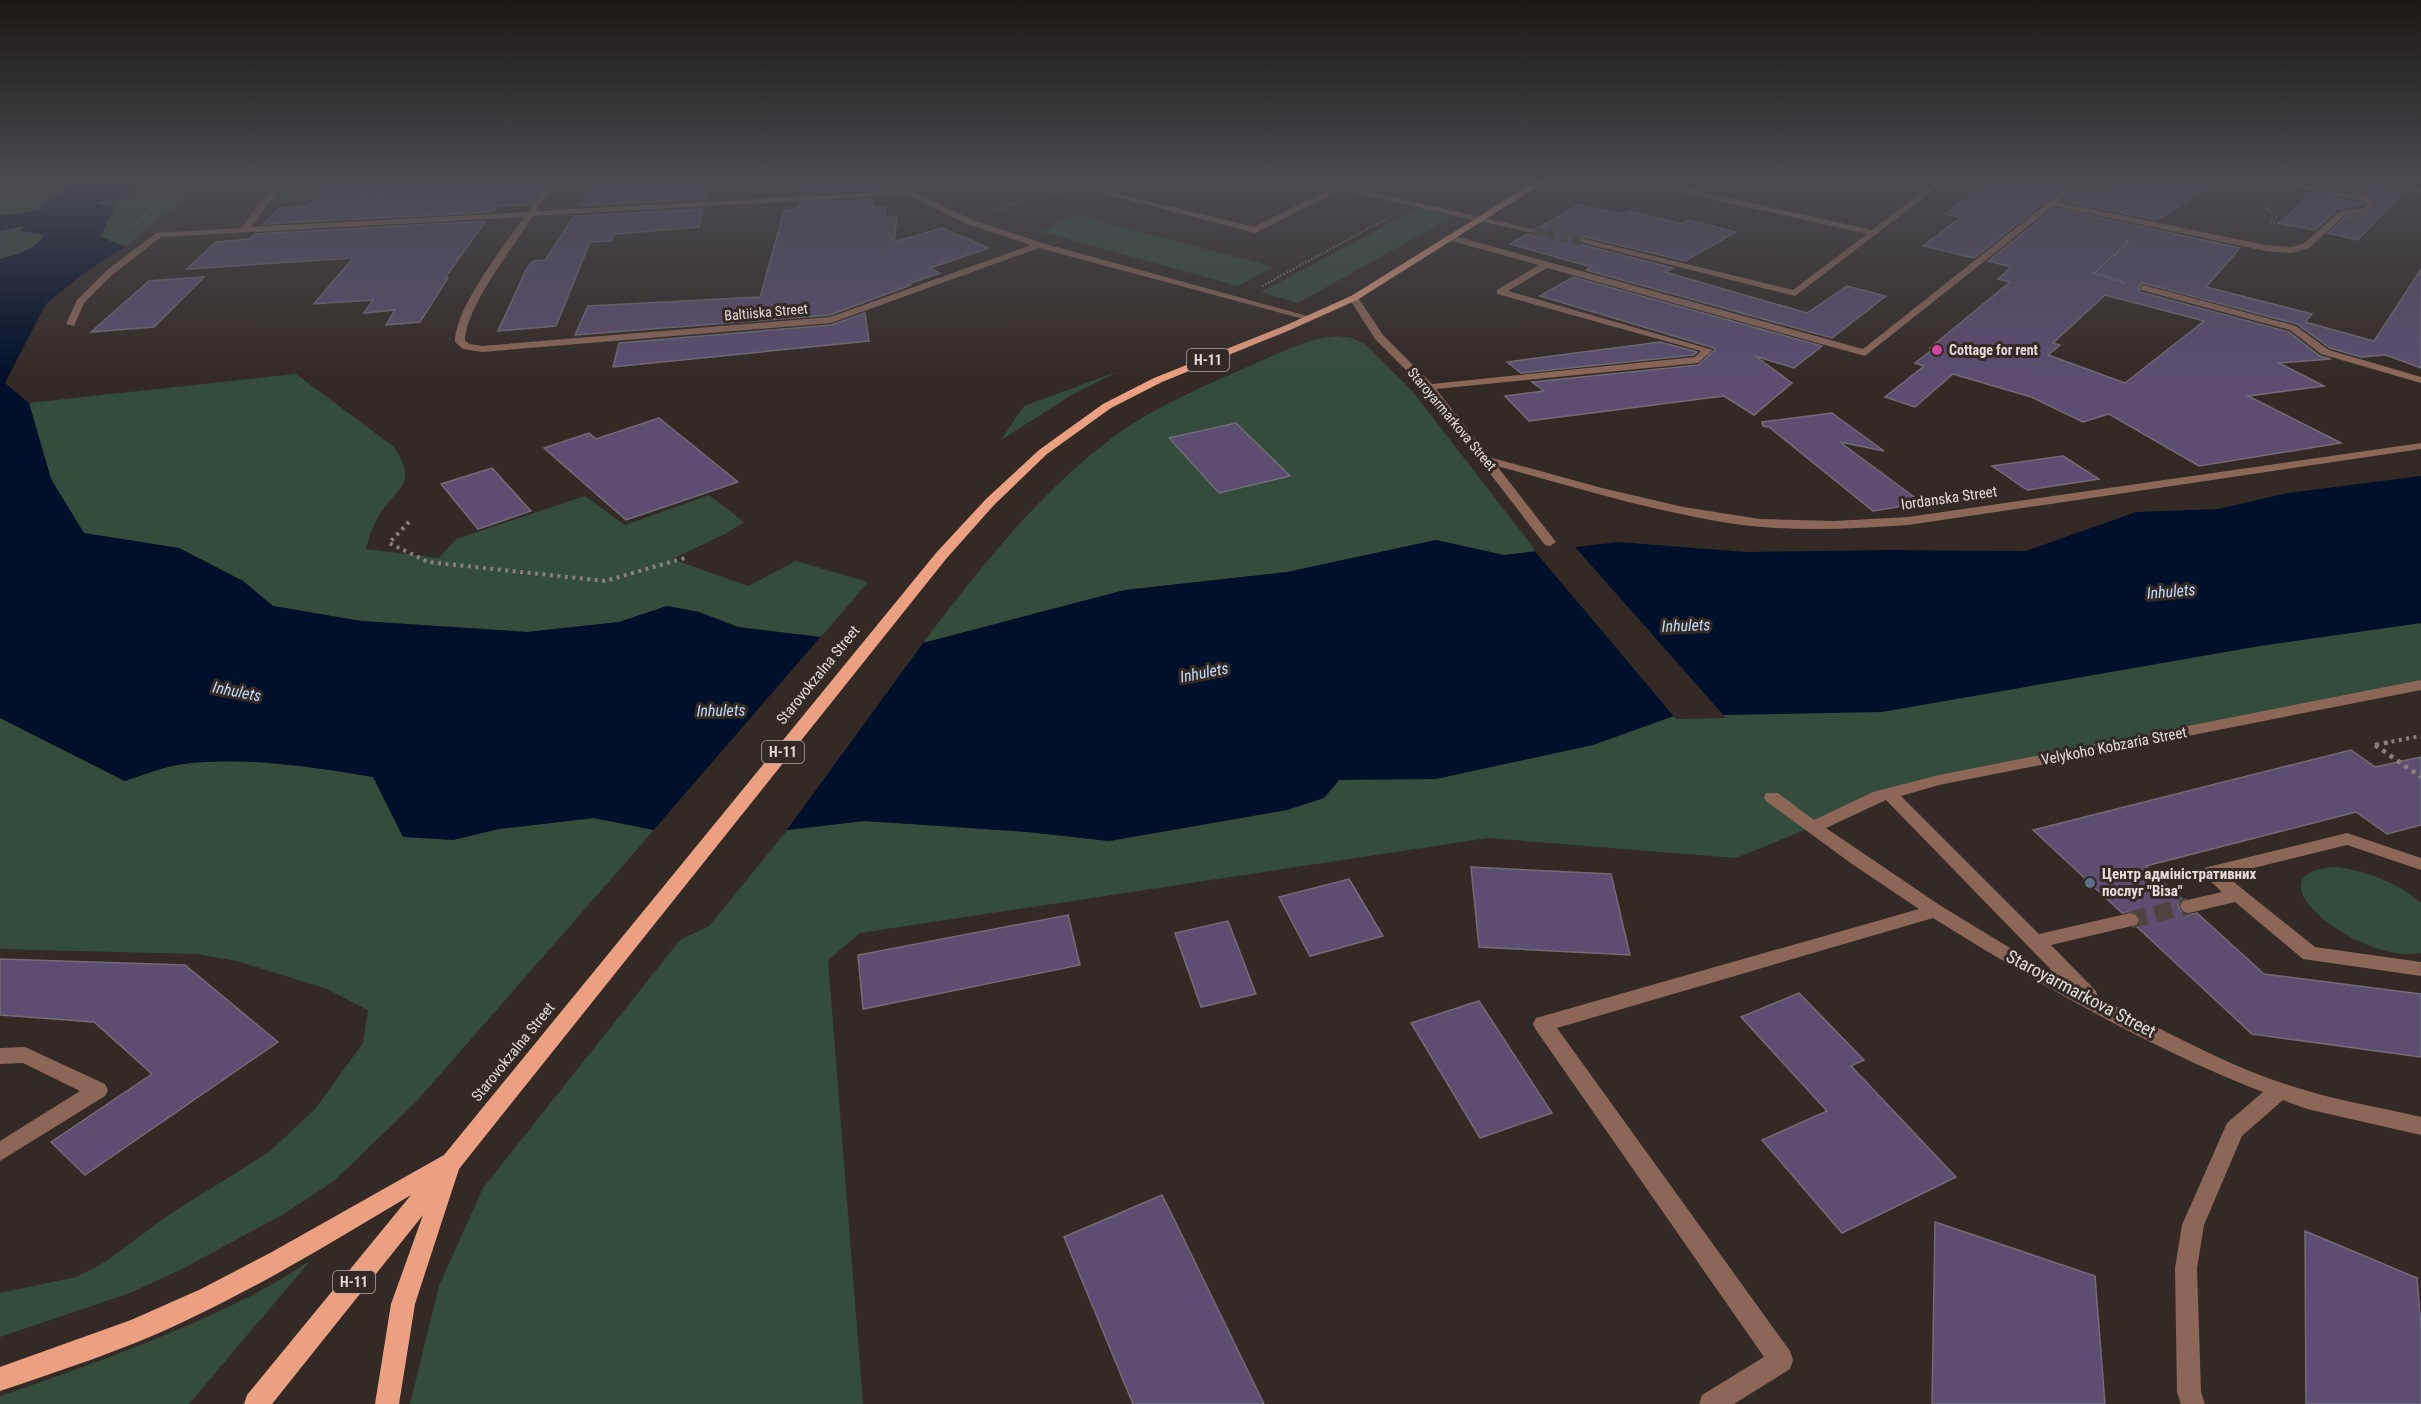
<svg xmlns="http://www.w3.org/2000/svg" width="2421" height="1404" font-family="'Roboto Condensed',sans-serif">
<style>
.green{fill:#344c3b}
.water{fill:#01102a}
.pier{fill:#332a25}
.building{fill:#5b4e71;stroke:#706d77;stroke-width:1.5;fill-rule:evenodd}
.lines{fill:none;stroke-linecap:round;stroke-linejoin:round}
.minor-tunnel-far1{stroke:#4d4540;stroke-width:9;stroke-dasharray:9 4.5;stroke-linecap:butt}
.minor-tunnel{stroke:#4d4540;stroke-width:17;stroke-dasharray:17 9;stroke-linecap:butt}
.path-far2{stroke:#87807c;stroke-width:2;stroke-dasharray:1.5 2;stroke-linecap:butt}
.path-far1{stroke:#87807c;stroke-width:4;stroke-dasharray:3 4.5;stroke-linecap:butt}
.path{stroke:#87807c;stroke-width:4.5;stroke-dasharray:4 5;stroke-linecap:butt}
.minor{fill:#8c6758;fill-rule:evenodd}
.major{fill:#eca082;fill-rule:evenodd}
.hotel-dot{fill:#d1479c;stroke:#332a25;stroke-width:2}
.service-dot{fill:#5c6f8a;stroke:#332a25;stroke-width:2}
.labels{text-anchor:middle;stroke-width:6;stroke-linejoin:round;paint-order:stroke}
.far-street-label{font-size:14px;fill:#e2dcd9;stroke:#332a25}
.far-poi-label{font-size:14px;font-weight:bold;fill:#e2dcd9;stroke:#332a25;text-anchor:start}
.shield{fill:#332a25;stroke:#aea7a3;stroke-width:1.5}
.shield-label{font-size:14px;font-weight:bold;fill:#e2dcd9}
.street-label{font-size:15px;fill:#e2dcd9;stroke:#332a25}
.poi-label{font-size:15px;font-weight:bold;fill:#e2dcd9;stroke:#332a25;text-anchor:start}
.water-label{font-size:16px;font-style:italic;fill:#c2dafc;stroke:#332a25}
.near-street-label{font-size:18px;fill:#e2dcd9;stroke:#332a25}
</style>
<rect width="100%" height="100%" fill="#332a25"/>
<g class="green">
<path d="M0,181H84L50,198L40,210L0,216Z"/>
<path d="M159,181H223L190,194L125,247L101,237L106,225L105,222L114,213V208L95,202L106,199L117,200L136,187Z"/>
<path d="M284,181H390L376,197L263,204Z"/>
<path d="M1419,208L1454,216L1298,303L1261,292Z"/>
<path d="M1077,215L1274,267L1238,286L1039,231Z"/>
<path d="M17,226H26L25,228L45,234C35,250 18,254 0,259V231Z"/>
<path d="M1337,336L1352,338L1365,344L1413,392L1536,551L1504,555L1436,540L1287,572L1125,590L923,643C983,564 1052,475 1137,421C1171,400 1211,383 1247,367C1276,355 1306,338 1337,336Z"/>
<path d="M1119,371L1073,394L1001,440L1024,406Z"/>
<path d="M296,374L394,447C421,486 393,489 377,519C372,528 368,540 366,549L439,558L456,539L585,496L625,525L709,495L744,522L725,534L672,559L748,586L796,561L868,582L821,637L738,627L699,612L667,606L619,622L527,632L361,621L273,606L243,581L179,548L83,533L51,479L29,403Z"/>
<path d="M2421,623V685L1939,780L1837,817L1736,858L1488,838L860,933L828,960L863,1404H410L439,1286L483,1188L680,940L709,926L789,828L865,821L1028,832L1110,841L1287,810L1324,798L1339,780L1674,716L1749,714Z"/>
<path d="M0,718L124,781C143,775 163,767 183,764C243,756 313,767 373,777L386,800L453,840L499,829L594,818L654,830L416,1102L334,1181L284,1214L182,1269L130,1293L0,1337V1293L76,1277L105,1262L170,1214L269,1152L315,1109L363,1043L368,1010L327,989L237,961L197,954L0,949Z"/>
<path d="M2335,867C2367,871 2397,882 2421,903V953C2361,965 2242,873 2335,867Z"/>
<path d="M310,1261L189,1404H0V1396C86,1367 173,1335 255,1294C274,1284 292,1272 310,1261Z"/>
</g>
<path class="water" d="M84,181H159L136,187L126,198L96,202L104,206H114V213L105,222L106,225L101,237L125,247L84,273L46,304L5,383L29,403L51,479L84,533L179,548L243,581L273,606L361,621L527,632L619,622L667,606L699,612L738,627L821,637L923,643L1125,590L1287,572L1436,540L1504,555L1619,542L1746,552L1887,550L2026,551L2136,512L2218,509L2288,493L2421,476V623L2260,646L1882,712L1674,716L1593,745L1436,779L1339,780L1324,798L1287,810L1109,841L1028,832L865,821L736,836L696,830H654L594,818L499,829L453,840L403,837L373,777C313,767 243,756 183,764C163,767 143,775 125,781L0,718V259C18,254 35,250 45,235L20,231L25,226L0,231V216L40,210L50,198Z"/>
<g class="pier">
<path d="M1572,544L1575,547L1726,718L1676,719L1533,549Z"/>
<path d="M823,634L926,639L786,831L736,839L695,833H651Z"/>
</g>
<g class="building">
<path d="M390,181H495L513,185L519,181H545L530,205L497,206L493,212L264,224L280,208L308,206L328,186Z"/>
<path d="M801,181H838V185L877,184L876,190L800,194Z"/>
<path d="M1988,181H2030L2063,188L1974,258L1923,246L1961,217L1945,214Z"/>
<path d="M2121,181H2220L2157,220L2063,201L2076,190L2100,195Z"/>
<path d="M2350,181H2360L2403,192L2358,240L2328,233L2346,217L2371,213L2378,203L2377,200Z"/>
<path d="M651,183L647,190L709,186L706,199L580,206L594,186Z"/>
<path d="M2312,193L2364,204L2338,209L2315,230L2279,223Z"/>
<path d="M874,199L873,207L887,206L884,218L897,217L894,242L942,228L989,248L930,268L940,273L908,284L911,285L830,315L575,335L588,306L760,297L784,211L798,208L799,203Z"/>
<path d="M1578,205L1624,214L1630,211L1682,224L1689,220L1736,232L1685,261L1585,237L1578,242L1579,244L1673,268L1665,272L1807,313L1847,286L1886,296L1832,338L1586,270L1591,267L1510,244L1527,234L1534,235L1539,230L1538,228Z"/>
<path d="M2055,208L2240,248L2206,287L2312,314L2305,322L2374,341L2421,269V368L2386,355L2361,357L2330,348L2297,324L2143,283L2139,286L2140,292L2289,332L2320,356L2331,359L2279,363L2324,386L2248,396L2341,443L2199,466L2109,414L2083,422L2031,397L1953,374L1915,407L1885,397L1924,366L1915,363L1933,349L1930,348L2010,282L1998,279L2011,267L1988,261ZM2105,295L2204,321L2125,383L2048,355L2060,345L2053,343Z"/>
<path d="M703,209L699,227L615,234L611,241L590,242L556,326L498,331L526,270L533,261L545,260L574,216Z"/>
<path d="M486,221L445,278H448L420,322L386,325L395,310L364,313L373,300L314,304L353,258L187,269L216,242L249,239L255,234Z"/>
<path d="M204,277L154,327L91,332L149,281Z"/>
<path d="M1573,277L1822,346L1794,368L1755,356L1792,383L1754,415L1724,396L1529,421L1505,396L1544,391L1532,382L1698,365L1715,350L1714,348L1540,296Z"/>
<path d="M865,313L869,341L613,367L619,343L831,325Z"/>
<path d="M1660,342L1697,352L1694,355L1521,373L1507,362Z"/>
<path d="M1832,413L1884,451L1840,442L1922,503L1873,511L1769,427L1763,426L1762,422Z"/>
<path d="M659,418L738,482L626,520L544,448L589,433L596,439Z"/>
<path d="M1236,423L1290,476L1219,493L1169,438Z"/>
<path d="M2063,456L2099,479L2027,490L1992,466Z"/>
<path d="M492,468L531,511L478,529L441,484Z"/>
<path d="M2351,750L2375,767L2421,757V825L2387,834L2356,812L2146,866L2182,899L2178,905L2181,912L2188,915L2197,913L2264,974L2421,994V1057L2252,1034L2137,927L2141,921L2138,914L2131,911L2122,913L2033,830Z"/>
<path d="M1471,867L1611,874L1630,955L1479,947Z"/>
<path d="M1349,879L1383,936L1310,956L1279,897Z"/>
<path d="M1068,915L1080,965L863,1009L858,955Z"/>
<path d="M1228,921L1256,994L1201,1007L1175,933Z"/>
<path d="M0,959L185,965L278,1042L85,1175L51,1142L152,1074L94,1022L0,1015Z"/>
<path d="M1799,993L1864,1060L1851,1066L1956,1177L1842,1233L1762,1140L1827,1111L1741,1017Z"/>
<path d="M1479,1001L1552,1113L1480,1138L1411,1023Z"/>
<path d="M1162,1195L1174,1219L1264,1404H1133L1064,1237Z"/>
<path d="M1935,1222L2095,1276L2105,1404H1932Z"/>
<path d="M2305,1231L2417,1278L2421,1329V1404H2306Z"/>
</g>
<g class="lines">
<path class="minor-tunnel-far1" d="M1533,230L1584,242"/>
<path class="minor-tunnel" d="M2130,920L2189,906"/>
<g class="path-far2">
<path d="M388,181L374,198L438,193L453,185L483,187"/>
<path d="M371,183L309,186L300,196L363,192L373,181"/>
<path d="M431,188L445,181"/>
<path d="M2270,206L2266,209L2277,217"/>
<path d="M997,210L1030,198L1071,191"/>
<path d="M2277,217L2271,222L2294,227"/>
<path d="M134,225L164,199L201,181"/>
<path d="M2125,283L2094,273L2129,242L2127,241"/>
<path d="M1262,286L1388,218"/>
</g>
<g class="path-far1">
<path d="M409,522L389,543L428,562L605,581L688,557"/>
<path d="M2384,743L2421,736"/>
</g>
<g class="path">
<path d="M2375,745L2421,777"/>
<path d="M2375,745L2391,742"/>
</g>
<g class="minor">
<path d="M280,181H288L266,206L251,227L528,212L548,181H556L536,211L900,191L882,181H892L970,219L1042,243L1315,318L1307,320L1039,248L831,323L482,352L463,349L455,342C455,307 504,247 524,217L161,237L112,275L84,303L74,326L66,324L77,300L106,271L156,233L242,228L260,202ZM909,195L964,223L1031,245L830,317L482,346L470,344L465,341C465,308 514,246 533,216Z"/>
<path d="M497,181H517L513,183Z"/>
<path d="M1308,181L1340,185L1537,230L1533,233L1341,190L1255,233L1086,189L1090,187L1254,227L1332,188Z"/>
<path d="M1680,181H1690L1680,187L1872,230L1937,181H1946L1795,296L1580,242L1584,239L1793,290L1867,234L1670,190V186Z"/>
<path d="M2075,181H2084L2058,202L2265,245L2291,247L2303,244L2340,211L2364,208L2368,203L2267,181H2283L2359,197L2337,181H2346L2376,202L2369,212L2345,215L2309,248L2291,253L2265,251L2054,206L1865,356L1547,268L1508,291L1713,350L1698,363L1436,389L1489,457L1602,488L1683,507L1760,519L1834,521L1908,517L2421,443V449L1908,525C1851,529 1793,532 1735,524C1654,512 1575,487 1497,466L1556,542L1550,546L1545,545L1425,389L1375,339L1349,298L1357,296L1383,335L1432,384L1695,357L1701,351L1497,294V290L1539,265L1448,240V236L1451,235L1863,349Z"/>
<path d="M2362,181H2378L2421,190V194Z"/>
<path d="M2144,285L2296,326L2329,350L2421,377V383L2321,354L2290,330L2141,290V286Z"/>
<path d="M2421,680V690L1939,785L1901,796L2039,934L2130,913L2136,915L2139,920L2136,925L2051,945L2096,991L2098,997C2166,1031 2235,1071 2308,1091C2345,1102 2384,1108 2421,1117V1135L2307,1109L2283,1100L2242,1136L2204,1225L2197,1268L2201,1392L2205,1404H2181L2177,1392L2175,1268L2182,1225L2227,1123L2263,1092C2147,1047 2039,984 1933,918L1557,1028L1790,1351L1793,1360L1790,1369L1734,1404H1699L1702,1395L1764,1357L1536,1030L1533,1024L1536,1018L1919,909L1852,864L1766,801L1764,797L1766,793H1778L1814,820L1873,792L1939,775ZM1886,800L2058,977L1941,906L1826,828Z"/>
<path d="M2347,833L2421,858V870L2347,845L2225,875L2315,947L2421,962V976L2303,959L2235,902L2189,913L2183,911L2180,906L2183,901L2222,892L2201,872L2204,868Z"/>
<path d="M25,1047L105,1084L108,1090L105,1096L0,1161V1141L80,1091L23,1063L0,1064V1048Z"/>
</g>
<path class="major" d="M1536,181H1546L1357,300L1290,330L1162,382L1111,408L1047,454L994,505L946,559L459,1169L415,1304L399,1404H375L391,1304L423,1215L272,1404H244L247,1395L411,1195C336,1240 262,1285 183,1322C124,1350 62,1370 0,1391V1367L131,1320L201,1289L270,1253L444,1155L936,553L986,499L1039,450L1103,404L1154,378L1284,326L1351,296Z"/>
</g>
<linearGradient id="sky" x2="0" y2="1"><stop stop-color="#1c1714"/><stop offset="0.48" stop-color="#4a4a51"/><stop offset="1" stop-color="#4a4a51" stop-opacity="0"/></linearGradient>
<rect width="2421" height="378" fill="url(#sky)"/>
<circle class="hotel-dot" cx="1937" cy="350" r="6"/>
<circle class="service-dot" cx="2090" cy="883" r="6"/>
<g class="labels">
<g class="far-street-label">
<text transform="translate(766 312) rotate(-5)" y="5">Baltiiska Street</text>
<text transform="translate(1452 419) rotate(50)" y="5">Staroyarmarkova Street</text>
</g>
<g class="far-poi-label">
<text x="1949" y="355">Cottage for rent</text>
</g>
<g class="shield">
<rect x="1187" y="349" width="42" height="22" rx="4.5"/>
<rect x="762" y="741" width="42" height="22" rx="4.5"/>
<rect x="333" y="1271" width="42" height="22" rx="4.5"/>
</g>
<g class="shield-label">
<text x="1208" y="365">Н-11</text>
<text x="783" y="757">Н-11</text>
<text x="354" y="1287">Н-11</text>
</g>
<g class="street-label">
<text transform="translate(1949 498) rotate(-8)" y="5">Iordanska Street</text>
<text transform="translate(818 675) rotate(-51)" y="5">Starovokzalna Street</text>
<text transform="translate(2114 746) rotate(-11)" y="5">Velykoho Kobzaria Street</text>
<text transform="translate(513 1052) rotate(-51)" y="5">Starovokzalna Street</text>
</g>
<g class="poi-label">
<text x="2102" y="879">Центр адміністративних<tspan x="2102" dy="17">послуг "Віза"</tspan></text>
</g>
<g class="water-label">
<text transform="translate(2171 591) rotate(-5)" y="6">Inhulets</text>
<text transform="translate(1686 625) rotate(-2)" y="6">Inhulets</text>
<text transform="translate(1204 672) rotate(-11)" y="6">Inhulets</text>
<text transform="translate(237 691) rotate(11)" y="6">Inhulets</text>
<text transform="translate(721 710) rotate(-1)" y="6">Inhulets</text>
</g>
<g class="near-street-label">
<text transform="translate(2081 994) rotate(28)" y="6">Staroyarmarkova Street</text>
</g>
</g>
</svg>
